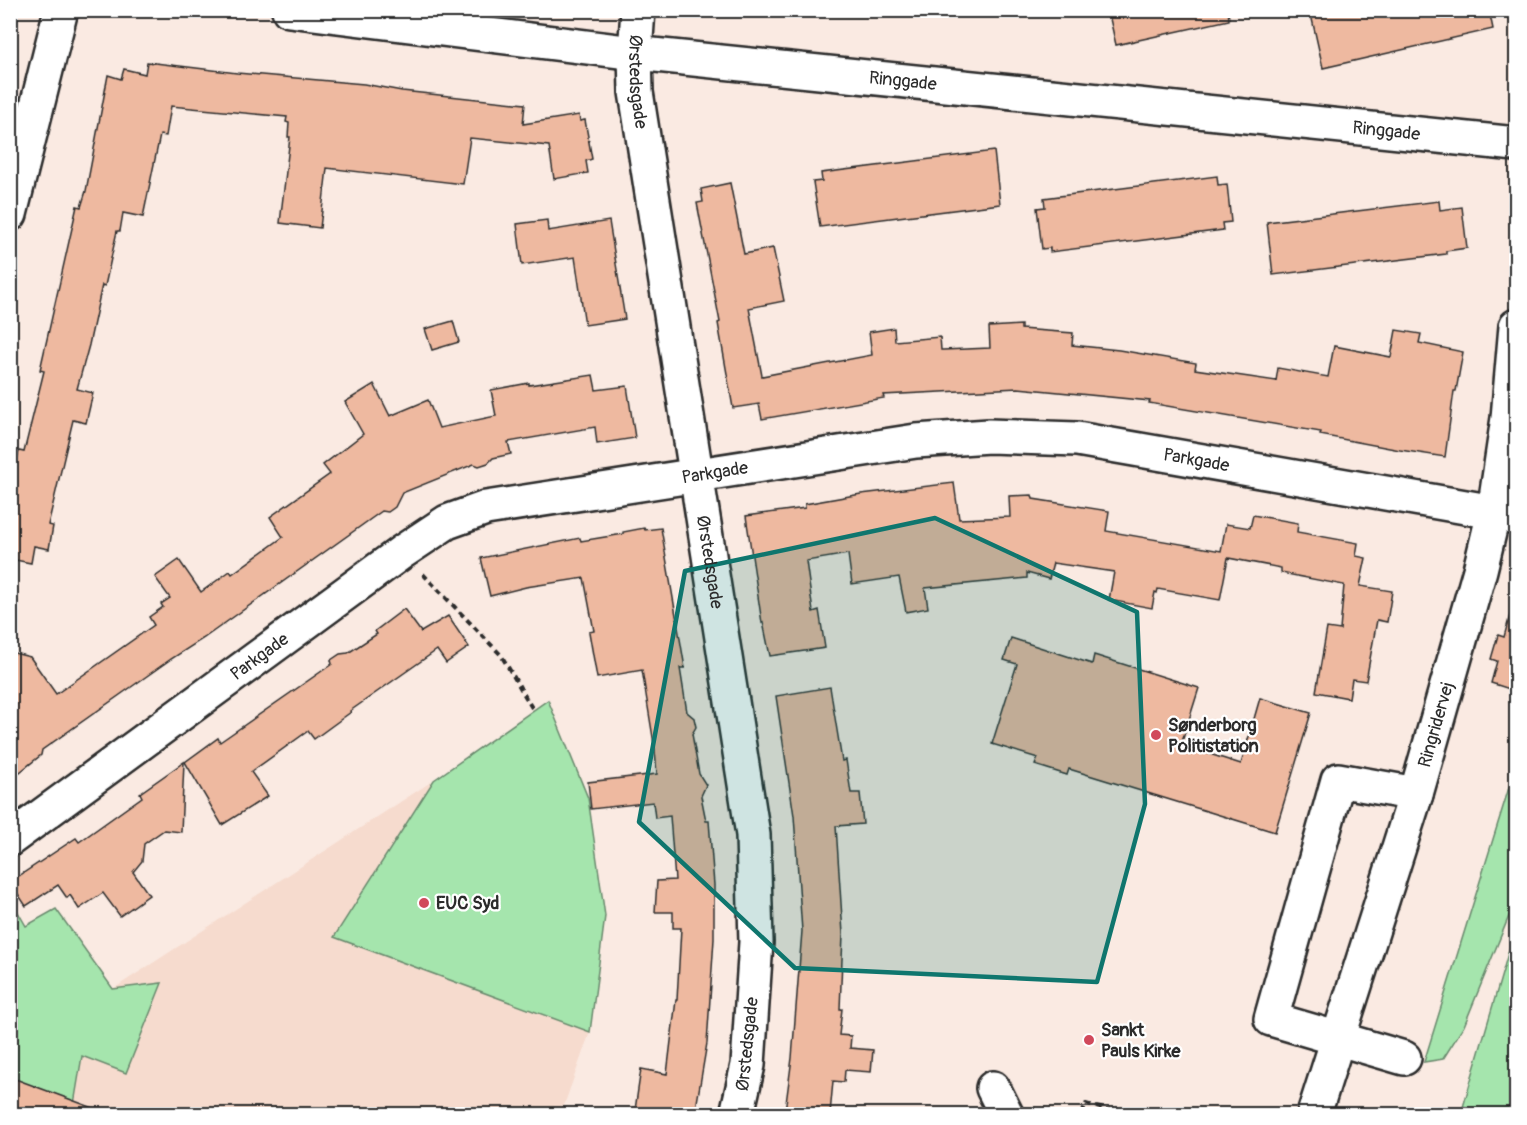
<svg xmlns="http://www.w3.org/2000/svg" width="1527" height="1125" font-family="Pangolin,sans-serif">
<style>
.built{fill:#f6dbce}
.green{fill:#a5e5ad;stroke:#68886c;stroke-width:1.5}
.building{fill:#eeb9a0;stroke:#2b2b2b;stroke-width:1.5}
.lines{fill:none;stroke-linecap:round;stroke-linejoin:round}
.minor-casing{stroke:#2b2b2b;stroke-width:38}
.path{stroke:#2b2b2b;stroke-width:4;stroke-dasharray:6 4.5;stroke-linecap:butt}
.minor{stroke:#fff;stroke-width:33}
.marked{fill:#0f766e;fill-opacity:0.2;stroke:#0f766e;stroke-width:4.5;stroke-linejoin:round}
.poi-dot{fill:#d1495b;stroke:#fff;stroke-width:2}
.labels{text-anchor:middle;stroke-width:4.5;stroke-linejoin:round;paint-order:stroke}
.street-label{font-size:18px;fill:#2b2b2b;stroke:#fff}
.poi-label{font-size:18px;font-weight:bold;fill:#2b2b2b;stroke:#fff;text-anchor:start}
</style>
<rect width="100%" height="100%" fill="#faeae2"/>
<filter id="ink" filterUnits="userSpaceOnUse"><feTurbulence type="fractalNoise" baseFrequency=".0167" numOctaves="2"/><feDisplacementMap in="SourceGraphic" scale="12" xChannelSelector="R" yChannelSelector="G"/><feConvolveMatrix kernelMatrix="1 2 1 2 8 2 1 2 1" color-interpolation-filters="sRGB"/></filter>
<g filter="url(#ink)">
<path class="built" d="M548,700L588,798L605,916L590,1032L561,1114H11L10,898L26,926L56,909L113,989L434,780Z"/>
<g class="green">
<path d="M548,700L588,798L605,916L590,1032L334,937L434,780Z"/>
<path d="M1516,765V899L1464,1026L1443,1059L1424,1062Z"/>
<path d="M10,898L26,926L56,909L113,989L162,983L126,1073L82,1056L73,1110L11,1087Z"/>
<path d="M1516,926V1114H1461Z"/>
</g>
<g class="building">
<path d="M1108,10H1228L1229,20L1116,45Z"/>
<path d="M1310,10H1489L1493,29L1323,68Z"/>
<path d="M147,62L237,73L364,84L402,91L525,104L523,124L579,115L580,121L585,120L592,159L586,161L588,173L554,179L549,146L470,138L463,184L327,168L320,228L280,223L290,137H288L289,123L286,122L287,117L171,106L166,136L160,135L143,217L123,213L120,231H117L105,286L102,285L89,345L77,389L93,393L86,423L73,420L48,525L53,526L49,549L34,546L31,563L10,559V462L16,463L19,451L24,452L44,371L40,370L77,206L81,207L86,191L108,75L121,79L124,69L145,74Z"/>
<path d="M994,151L1000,204L820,227L813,182L822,181L821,173Z"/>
<path d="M1217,176L1218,185L1227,184L1231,222L1222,223L1223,230L1050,252V248L1042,249L1037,208L1045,207L1044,198Z"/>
<path d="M730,183L744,254L773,248L784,301L749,308L762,376L872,355L869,332L894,328L895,341L940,337L941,350H943L990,348L989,327L1021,325V329L1073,333L1072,345L1119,350L1196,363L1195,369L1276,381L1278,368L1328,377L1334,346L1391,357L1396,330L1421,334L1419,343L1463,352L1456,391H1454L1445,457L1400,450L1320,435L1321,432L1149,403L1150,401L1018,388L883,395L884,398L762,419L759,404L733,408L718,323L720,322L697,203L703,202L701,189Z"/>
<path d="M1439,201L1440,210L1462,207L1467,248L1446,251V254L1273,275L1267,222Z"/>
<path d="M547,220L548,231L609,221L625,319L585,325L575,257L522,265L517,224Z"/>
<path d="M453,321L459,342L432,350L425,329Z"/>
<path d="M593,375L596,390L627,386L635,438L597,444L595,427L508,442L511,454L493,458L488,463L479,466L474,464L402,493L395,507L388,512L382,511L204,638L171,659L42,750L41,755L10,780V652L30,657L56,694L154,625L149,617L163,607L161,604L170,598L155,577L179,560L201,592L230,571L232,574L283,537L270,517L330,474L323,465L363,434L345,402L374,384L390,416L428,400L439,428L496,416L491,390L529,383V385Z"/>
<path d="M954,483L959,519L1010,517L1009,496L1032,495L1033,499L1109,511L1106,531L1221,551L1226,524L1250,528L1253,515L1298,523L1297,532L1358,543L1356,556L1366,558L1360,586L1392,591L1387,622L1377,620L1366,681L1352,679L1349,698L1316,692L1327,628L1340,630L1344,585L1281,573V568L1228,558L1220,600L1158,589L1157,593L1155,592L1152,608L1109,600L1114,572L1053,563L1049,579L1027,573V578L925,588L928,608L906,612L899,577L852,584L848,554L806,561L813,612L819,610L825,648L770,656L763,622L762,623L746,516L805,508V504L861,494Z"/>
<path d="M644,528L645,530L661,528L685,668H680L687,712L694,718L696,727L692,734L699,774L706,785L701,796L706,821H709L714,885V939L707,1043L695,1114H651L635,1110L641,1069L667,1074L676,1000H677L681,928H673V912H655L657,881L675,880L670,816L655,818L653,802L591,809L588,782L657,774L655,750L642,670L597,678L589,632L594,631L584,578L526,587L490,596L481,558L580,538L581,541L623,534V532Z"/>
<path d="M404,609L421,632L448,616L469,647L446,663L437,650L350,711L351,712L314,739L308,731L251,772L268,796L222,825L185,762L218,738L220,742L332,664L331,660L340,654L348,653L377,634L375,631Z"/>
<path d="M1510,615L1516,616V691L1491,683L1497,661L1491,659L1498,635L1504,637Z"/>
<path d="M1011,638L1092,664L1094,655L1199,688L1181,745L1241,764L1260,698L1311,713L1275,832L1069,769L1067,775L1035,765L1038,758L992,744L1017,664L1004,660Z"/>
<path d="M830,687L842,761L846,760L851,793H860L863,824L836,826L843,934L840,1009H842L839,1035L851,1036L850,1048L873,1050L871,1072L845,1070L844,1082L833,1081L830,1114H807L785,1111L792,1058L802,931L794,816L776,696Z"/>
<path d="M184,762L181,832L164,830L144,844L142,861L133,872L149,895L120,916L103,893L79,909L70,895L67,898L58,885L26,906L10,882L76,838L79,842L142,797L140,793Z"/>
<path d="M10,1077L104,1112L103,1114H10Z"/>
</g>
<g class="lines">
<defs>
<g id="minor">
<path id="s1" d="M289,10L635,53L1516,144"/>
<path id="s2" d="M638,10L635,53L636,92L753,835L756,942L748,1065L737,1114"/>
<path d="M10,214L61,10"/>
<path id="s3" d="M10,839L402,552L447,522L486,508L916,441L989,436L1077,439L1494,512L1516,518"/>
<path d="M1404,1058L1271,1019L1338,780L1416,794"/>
<path d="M993,1088L1006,1114"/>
<path id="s4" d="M1314,1114L1416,794L1480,570L1494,512L1508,418L1516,326"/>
</g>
</defs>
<use href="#minor" class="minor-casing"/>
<g class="path">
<path d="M423,574L501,655L532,708"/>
<path d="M1082,1114L1086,1104L1121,1114"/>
</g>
<use href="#minor" class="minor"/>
</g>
</g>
<path class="marked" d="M935,518L1137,612L1145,804L1097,982L795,968L639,822L685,571Z"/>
<g class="poi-dot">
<circle cx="1156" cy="735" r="6"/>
<circle cx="424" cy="903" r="6"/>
<circle cx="1089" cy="1040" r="6"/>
</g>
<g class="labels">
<g class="street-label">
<text dy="6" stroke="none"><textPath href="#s1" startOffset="618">Ringgade</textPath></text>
<text dy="6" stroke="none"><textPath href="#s2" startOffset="72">Ørstedsgade</textPath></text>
<text dy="6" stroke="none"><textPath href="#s1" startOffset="1104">Ringgade</textPath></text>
<text dy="6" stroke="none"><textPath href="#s3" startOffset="1299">Parkgade</textPath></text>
<text dy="6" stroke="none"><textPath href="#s3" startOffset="813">Parkgade</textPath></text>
<text dy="6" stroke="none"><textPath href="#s2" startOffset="558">Ørstedsgade</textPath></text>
<text dy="6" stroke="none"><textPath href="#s3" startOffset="309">Parkgade</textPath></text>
<text dy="6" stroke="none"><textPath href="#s4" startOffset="408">Ringridervej</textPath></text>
<text transform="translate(747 1044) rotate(-84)" y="6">Ørstedsgade</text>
</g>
<g class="poi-label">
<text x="1168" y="731">Sønderborg<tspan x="1168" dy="21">Politistation</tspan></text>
<text x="436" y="909">EUC Syd</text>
<text x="1101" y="1036">Sankt<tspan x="1101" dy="21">Pauls Kirke</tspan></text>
</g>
</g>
<rect width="1527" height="1125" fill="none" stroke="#fff" stroke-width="36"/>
<rect x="18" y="18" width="1491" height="1089" fill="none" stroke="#2b2b2b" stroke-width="2" filter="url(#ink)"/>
</svg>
